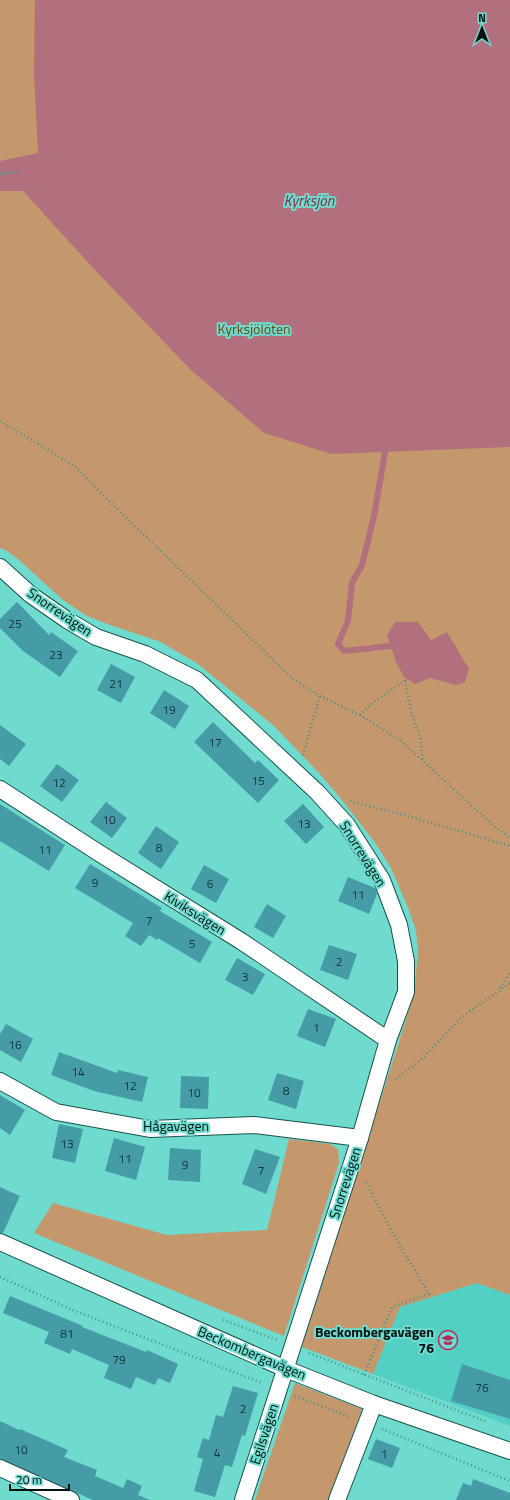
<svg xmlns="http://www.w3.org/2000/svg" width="510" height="1500" font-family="'Titillium Web',sans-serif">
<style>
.built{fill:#53d0c3}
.green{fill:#c4986c}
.water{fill:#b2707e}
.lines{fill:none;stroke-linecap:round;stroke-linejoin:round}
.stream{stroke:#b2707e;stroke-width:6}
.building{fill:#459ca6}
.minor-casing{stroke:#17534d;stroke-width:18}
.path{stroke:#469088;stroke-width:2.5;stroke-dasharray:1 3;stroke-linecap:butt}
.minor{stroke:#fff;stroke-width:16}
.labels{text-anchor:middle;stroke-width:4;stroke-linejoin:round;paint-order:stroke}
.number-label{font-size:12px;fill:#113536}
.park-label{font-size:14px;fill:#73450b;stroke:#6fdbcf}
.street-label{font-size:14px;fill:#001311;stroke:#6fdbcf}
.poi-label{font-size:14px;font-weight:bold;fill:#001311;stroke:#6fdbcf;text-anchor:end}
.water-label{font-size:15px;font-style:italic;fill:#7e2c44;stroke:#6fdbcf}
</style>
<rect width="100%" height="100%" fill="#6fdbcf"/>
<path class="built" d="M477,1283L510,1295V1426L373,1374L400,1307Z"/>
<g class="green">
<path d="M0,0H510V1295L477,1283L400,1307L373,1374L302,1347L410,1007L414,991L418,952L416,931L409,910L391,868L374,841L342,800L319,773L273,725L198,664L161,642L110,625L87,616L63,600L19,560L7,551L0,548Z"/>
<path d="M289,1139L330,1144L338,1149L339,1163L284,1336L34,1233L53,1203L167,1235L267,1230Z"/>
<path d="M295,1383L362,1409L328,1500H255Z"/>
</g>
<g class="water">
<path d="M35,0H510V447L332,454L264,433L191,370L93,268L23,191H0V161L38,153L34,74Z"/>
<path d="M395,622H418L431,640L447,632L469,669L465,682L456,685L430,678L415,684L404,677L396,662L387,635Z"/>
</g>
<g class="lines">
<path class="stream" d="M385,452L374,516L362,565L352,583L348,621L338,644L344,651L391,646"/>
</g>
<g class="building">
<path d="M17,602L49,635L51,632L78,651L60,677L23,651L0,628V619Z"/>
<path d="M111,664L135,677L121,703L97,690Z"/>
<path d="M164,690L189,706L175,729L150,713Z"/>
<path d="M213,722L255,763L258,760L279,780L258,803L194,742Z"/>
<path d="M0,725L26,744L9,766L0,759Z"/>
<path d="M57,764L79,780L62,802L40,786Z"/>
<path d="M106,802L127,818L112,838L90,822Z"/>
<path d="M0,804L65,845L49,871L0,841Z"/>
<path d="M303,804L324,827L306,844L284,821Z"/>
<path d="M156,826L179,842L161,869L138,853Z"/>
<path d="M90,864L162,908L160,911L212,942L200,963L158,938L157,940L149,935L141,946L125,936L133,923L75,888Z"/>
<path d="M204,865L229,879L216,903L191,889Z"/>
<path d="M348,877L375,888L377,894L369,914L338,901Z"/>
<path d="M267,904L286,916L273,938L254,927Z"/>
<path d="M329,945L357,954L348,980L320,970Z"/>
<path d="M237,958L265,974L253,995L225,980Z"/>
<path d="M308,1009L336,1019L325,1047L297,1036Z"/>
<path d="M6,1024L33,1039L21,1062L0,1050V1034Z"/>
<path d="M59,1052L117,1073L118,1070L148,1077L142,1102L94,1091L51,1075Z"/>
<path d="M277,1073L304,1081L296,1109L268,1100Z"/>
<path d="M181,1076L209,1077L208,1109L180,1108Z"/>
<path d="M0,1095L25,1110L10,1135L0,1128Z"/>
<path d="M59,1124L83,1129L75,1163L52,1158Z"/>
<path d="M114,1138L145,1147L136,1180L105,1171Z"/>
<path d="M170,1148L201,1150L200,1182L168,1180Z"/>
<path d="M255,1149L280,1157L266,1194L242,1184Z"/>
<path d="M0,1187L20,1196L3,1233H0Z"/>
<path d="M10,1296L83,1326L82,1327L146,1352L147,1350L178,1364L170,1383L158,1378L155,1385L136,1377L131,1389L104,1378L109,1365L72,1349L70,1354L44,1343L49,1332L3,1313Z"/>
<path d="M462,1364L510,1380V1419L451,1401Z"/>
<path d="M233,1386L258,1393L245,1436L242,1435L232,1467L225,1465L215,1497L194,1491L203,1459L197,1457L203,1438L209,1440L216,1415L223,1417Z"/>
<path d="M0,1421L19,1430L20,1429L68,1450L64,1457L97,1470L95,1476L123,1488L127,1479L142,1486L138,1495L150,1500H93L0,1459Z"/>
<path d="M376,1439L400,1448L392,1468L368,1459Z"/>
<path d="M473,1479L510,1493V1500H456L463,1483L471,1486Z"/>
</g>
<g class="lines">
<defs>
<g id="minor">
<path d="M0,567L31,595L67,620L96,637L145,654L197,680L317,792L347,825L382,880L399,925L406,961V992L388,1040L360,1138L243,1500"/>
<path d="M0,789L99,853L241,941L388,1040"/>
<path d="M0,1081L56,1112L150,1129L254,1125L360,1138"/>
<path d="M0,1242L286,1369L374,1404L510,1451"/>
<path d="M0,1468L71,1500"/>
<path d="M337,1500L374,1404"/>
</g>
</defs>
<use href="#minor" class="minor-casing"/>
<g class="path">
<path d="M0,174L18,172"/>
<path d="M0,421L76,467L106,498L293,679L320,696L360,715L401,741L494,826L510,838"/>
<path d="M360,715L371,704L405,681L412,715L420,736L423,760"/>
<path d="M303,755L320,696"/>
<path d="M350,801L405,815L510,846"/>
<path d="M500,988L510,972"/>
<path d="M396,1079L421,1060L446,1033L462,1017L510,983"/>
<path d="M0,1277L75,1311L262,1383"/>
<path d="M223,1320L277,1340"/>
<path d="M309,1353L487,1422"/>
<path d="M364,1375L392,1307L429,1294L392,1232L365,1180"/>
<path d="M295,1396L350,1417"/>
<path d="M382,1429L510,1481"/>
</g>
<use href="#minor" class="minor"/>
</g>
<defs>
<symbol id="school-ring" viewBox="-11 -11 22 22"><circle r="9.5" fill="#6fdbcf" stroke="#b82a5b" stroke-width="1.5"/><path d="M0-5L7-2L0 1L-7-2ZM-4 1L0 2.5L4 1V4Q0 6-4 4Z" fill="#b82a5b"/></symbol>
</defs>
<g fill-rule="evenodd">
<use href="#school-ring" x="437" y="1329" width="22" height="22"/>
</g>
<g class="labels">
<g class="number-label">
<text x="15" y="628">25</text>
<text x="56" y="659">23</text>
<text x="116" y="688">21</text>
<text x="169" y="714">19</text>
<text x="215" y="747">17</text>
<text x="258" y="785">15</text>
<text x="59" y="787">12</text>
<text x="109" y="824">10</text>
<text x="304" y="828">13</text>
<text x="159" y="852">8</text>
<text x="45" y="854">11</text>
<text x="95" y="887">9</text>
<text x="210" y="888">6</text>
<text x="358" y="899">11</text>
<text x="149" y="925">7</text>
<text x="192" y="948">5</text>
<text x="339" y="966">2</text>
<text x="245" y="981">3</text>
<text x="316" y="1032">1</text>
<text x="15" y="1049">16</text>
<text x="78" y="1076">14</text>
<text x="130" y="1090">12</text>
<text x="286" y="1095">8</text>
<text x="194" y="1097">10</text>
<text x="67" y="1148">13</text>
<text x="125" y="1163">11</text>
<text x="185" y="1169">9</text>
<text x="261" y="1175">7</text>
<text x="67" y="1338">81</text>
<text x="119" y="1364">79</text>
<text x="482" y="1392">76</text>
<text x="243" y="1413">2</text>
<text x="21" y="1454">10</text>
<text x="217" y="1457">4</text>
<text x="384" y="1458">1</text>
</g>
<g class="park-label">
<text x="254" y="334">Kyrksjölöten</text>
</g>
<g class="street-label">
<text transform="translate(60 612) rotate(34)" y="5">Snorrevägen</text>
<text transform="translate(363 854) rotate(58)" y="5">Snorrevägen</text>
<text transform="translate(195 913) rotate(32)" y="5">Kiviksvägen</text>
<text x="176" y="1131">Hågavägen</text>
<text transform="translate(345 1183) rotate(-72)" y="5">Snorrevägen</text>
<text transform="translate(252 1353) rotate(23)" y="5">Beckombergavägen</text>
<text transform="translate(264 1434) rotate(-72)" y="5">Egilsvägen</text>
</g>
<g class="poi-label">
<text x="434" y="1337">Beckombergavägen<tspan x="434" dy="16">76</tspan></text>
</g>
<g class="water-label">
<text x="309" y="206">Kyrksjön</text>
</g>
</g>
<g transform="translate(482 28)" stroke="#6fdbcf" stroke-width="3" paint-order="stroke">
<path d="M0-3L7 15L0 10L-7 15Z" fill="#001311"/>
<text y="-6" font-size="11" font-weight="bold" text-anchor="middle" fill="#001311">N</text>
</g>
<path d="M10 1484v6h59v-6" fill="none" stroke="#001311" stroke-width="2"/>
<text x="16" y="1484" font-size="12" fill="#001311" stroke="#6fdbcf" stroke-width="3" paint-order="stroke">20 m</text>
</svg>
